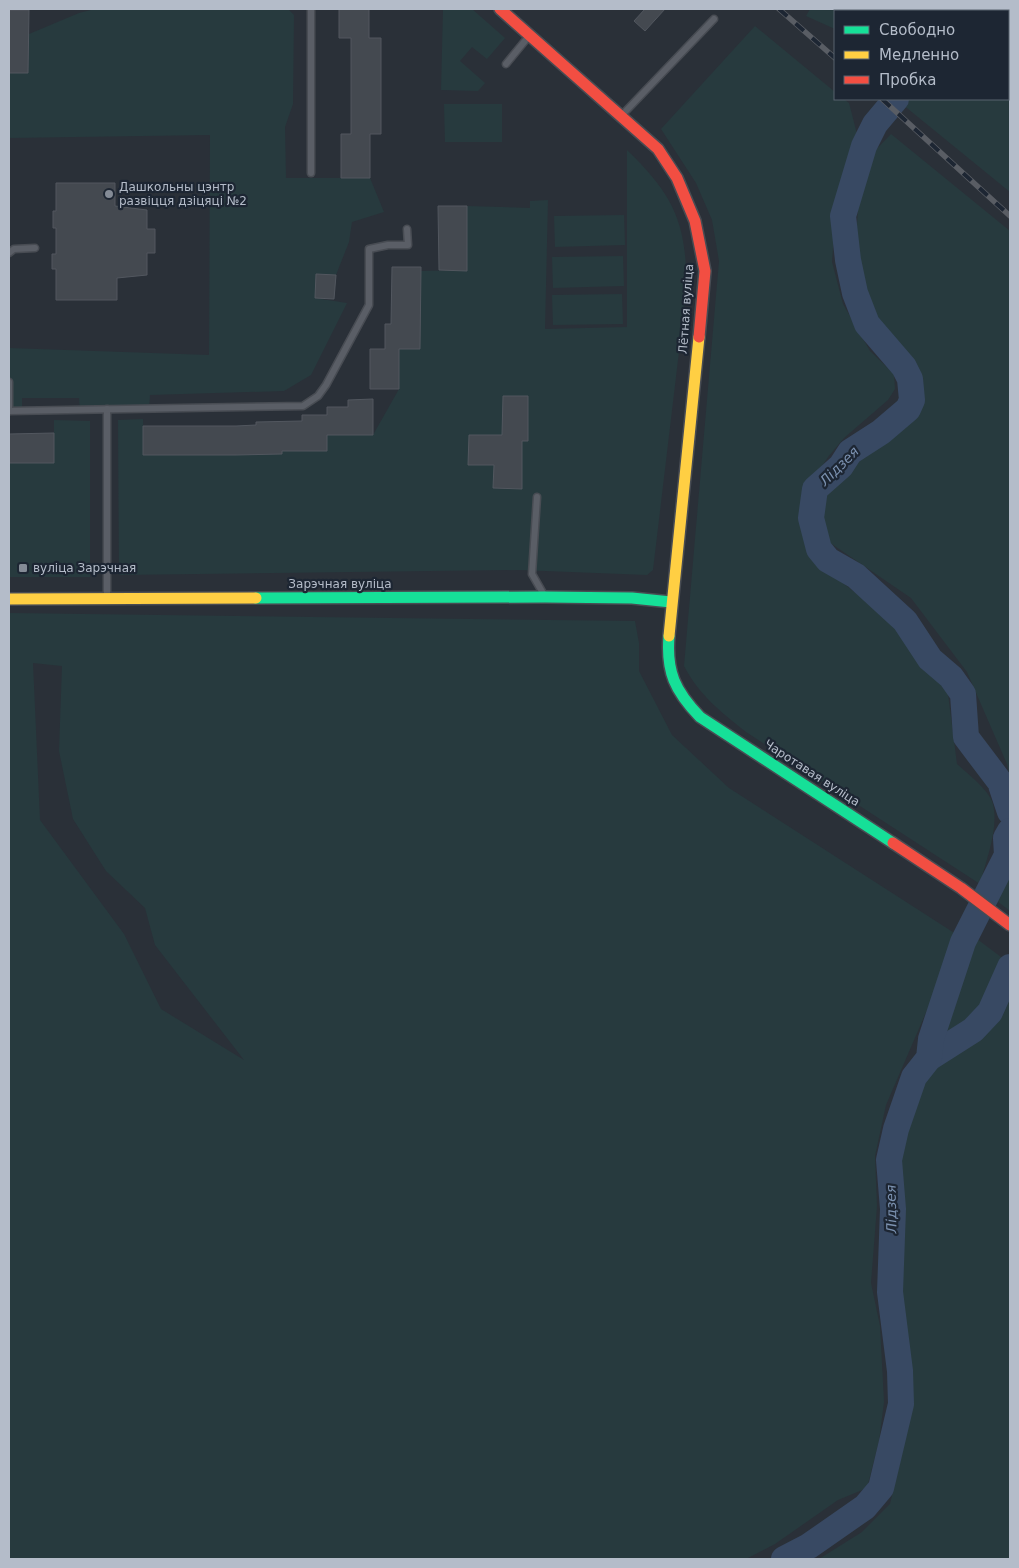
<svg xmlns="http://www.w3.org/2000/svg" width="1019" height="1568" font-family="'DejaVu Sans',sans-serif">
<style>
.green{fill:#273a3e;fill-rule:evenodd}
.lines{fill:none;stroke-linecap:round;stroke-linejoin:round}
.river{stroke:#384963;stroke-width:26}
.building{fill:#444950;stroke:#52575f}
.lane-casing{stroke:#484c53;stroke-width:9}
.fast-casing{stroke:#484c53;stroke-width:14}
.slow-casing{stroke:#484c53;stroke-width:14}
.jam-casing{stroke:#484c53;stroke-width:14}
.lane{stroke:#5a5e66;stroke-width:6}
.fast{stroke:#16e098;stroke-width:11}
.slow{stroke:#ffcf43;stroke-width:11}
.jam{stroke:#f24e42;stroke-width:11}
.rail-casing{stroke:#595d64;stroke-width:5.5}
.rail{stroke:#1d2633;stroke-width:4;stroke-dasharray:11;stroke-linecap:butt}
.poi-dot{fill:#848b96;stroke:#1d2633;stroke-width:2}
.labels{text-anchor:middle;stroke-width:4.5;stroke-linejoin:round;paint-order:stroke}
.poi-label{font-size:12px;fill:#b4bcc9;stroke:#1d2633;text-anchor:start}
.street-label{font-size:12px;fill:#b4bcc9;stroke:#1d2633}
.water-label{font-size:14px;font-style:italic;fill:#7c92b1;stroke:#1d2633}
</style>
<rect width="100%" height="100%" fill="#2a3038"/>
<g class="green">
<path d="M95,9H288L294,15L293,104L285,127L286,178H370L384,212L352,222L349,242L336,275L316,274L315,298L347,303L311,375L284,391L150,395L149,409L80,410L79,398H22V410L9,412V348L209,355L210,135L9,138V73H28L29,34L79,13Z"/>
<path d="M443,9H472L505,38L487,59L472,47L460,61L485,83L478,91L441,90Z"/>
<path d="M810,9H980L977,11H835V29L806,16Z"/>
<path d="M755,26L835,92V99H844L849,103L857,134L836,208L832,262L843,304L870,351L894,374L895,389L888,400L844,438L828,457L810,485L802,508L806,545L825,569L889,619L948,694L957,764C967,773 990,791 993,804C999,829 986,860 980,884L746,732C721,712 699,695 684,666L719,261L712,220L696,183L661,129Z"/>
<path d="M1010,52V192L902,104L908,99H1008V53Z"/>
<path d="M444,104H502V142H445Z"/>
<path d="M891,134L1010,231V777L1007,764L967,672L911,598L823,538L819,509L825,495L842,470L884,438L915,407L913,365L902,345L886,332L863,295L855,259L858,207L872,154Z"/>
<path d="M627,150C675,196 688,226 686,293L653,570L647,575L520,570L119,575L118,420L143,419L144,455H236L282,451L327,435H373L399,389V349H420L421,271L467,270V206L530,208V201L548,200L545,329L627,327Z"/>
<path d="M624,215L625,245L555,247L554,216Z"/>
<path d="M623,256L624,286L553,288L552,257Z"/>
<path d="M622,294L623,324L553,325L552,295Z"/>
<path d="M54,420L90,421V577H9L10,463H54Z"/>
<path d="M9,613L635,621L639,643V671L672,735L729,788L959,936L886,1105L875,1156L877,1206L871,1283L880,1326L884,1402L879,1441L867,1488L838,1500L775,1544L746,1559H9ZM33,663L62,666L59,751L73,819L106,871L145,908L155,945L244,1060L161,1009L124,934L40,820Z"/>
<path d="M1010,856V911L992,897Z"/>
<path d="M973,936L1005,960L979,1006L953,1034L936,1039Z"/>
<path d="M1010,989V1559H819L862,1532L890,1504L904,1445L902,1426L905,1395L892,1244L898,1213L896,1159L905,1123L920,1080L932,1063L995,1020Z"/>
</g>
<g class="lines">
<g class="river">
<path d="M1008,49H1010"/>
<path d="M896,99L875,124L864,146L843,216L848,260L855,293L867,324L904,367L910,379L912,400L908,409L881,432L850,452L841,466L815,489L811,518L819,549L828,560L856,576L905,621L930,659L951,677L963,694L966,737L1000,782L1010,812"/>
<path d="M929,1058L973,1030L990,1012L1010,967"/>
<path d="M784,1559L809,1546L865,1507L881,1488L901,1404L900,1371L890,1292L893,1209L889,1160L896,1129L914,1077L929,1058L931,1039L963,942L1007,855L1006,838L1010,831"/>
</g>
</g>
<g class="building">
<path d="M339,9H369V38H381V134H370V178H341V134H351V38H339Z"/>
<path d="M645,9H665L645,31L634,21Z"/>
<path d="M9,10H29L28,73H9Z"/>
<path d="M56,183H115V206L147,210V229H155V253H147V275L117,278V300H56V269H52V254H56V228H53V211H56Z"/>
<path d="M438,206H467V271L439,270Z"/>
<path d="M392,267H421L420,349H399V389H370V349H385V324H391Z"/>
<path d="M316,274L336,275L334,299L315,298Z"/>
<path d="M503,396H528V441H522V489L493,488L494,465H468L469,435H502Z"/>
<path d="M373,399V435H327V451H282V454L236,455H143V426H236L256,425V422L302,421V415H327V407H348V400Z"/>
<path d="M54,433V463H9V434Z"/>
</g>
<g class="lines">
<defs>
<g id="lane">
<path d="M506,64L529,36"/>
<path d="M622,115L714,19"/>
<path d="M311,173V9"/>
<path d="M9,253L14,249L35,248"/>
<path d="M9,382V411"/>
<path d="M107,409V598"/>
<path d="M9,411L303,406L318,396L326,385L369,305V249L388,245H408L407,229"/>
<path d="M537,497L532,574L544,595"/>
</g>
<g id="fast">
<path d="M256,598L545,597L632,598L671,602"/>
<path d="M669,636C666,672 675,691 700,717L893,843"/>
</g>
<g id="slow">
<path d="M9,599L256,598"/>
<path d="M669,636L699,337"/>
</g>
<g id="jam">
<path d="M500,9L658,149L677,178L695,221L705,271L699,337"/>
<path d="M893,843L961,888L1010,925"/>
</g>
</defs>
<use href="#lane" class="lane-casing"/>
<use href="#fast" class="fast-casing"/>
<use href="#slow" class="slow-casing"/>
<use href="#jam" class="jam-casing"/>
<use href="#lane" class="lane"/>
<use href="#fast" class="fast"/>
<use href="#slow" class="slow"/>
<use href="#jam" class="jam"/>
<defs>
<g id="rail">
<path d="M779,9L835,58"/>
<path d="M882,99L1010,216"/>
</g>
</defs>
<use href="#rail" class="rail-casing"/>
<use href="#rail" class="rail"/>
</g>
<g class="poi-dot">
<circle cx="109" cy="194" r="5"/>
<rect x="18" y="563" width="10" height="10" rx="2.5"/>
</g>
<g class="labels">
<g class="poi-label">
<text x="119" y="191">Дашкольны цэнтр<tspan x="119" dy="14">развіцця дзіцяці №2</tspan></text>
<text x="33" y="572">вуліца Зарэчная</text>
</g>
<g class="street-label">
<text transform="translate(686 309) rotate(-86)" y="4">Лётная вуліца</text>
<text x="340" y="588">Зарэчная вуліца</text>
<text transform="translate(812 773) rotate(33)" y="4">Чаротавая вуліца</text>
</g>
<g class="water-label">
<text transform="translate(839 466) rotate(-45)" y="5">Лідзея</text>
<text transform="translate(891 1209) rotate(-91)" y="5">Лідзея</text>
</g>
</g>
<rect width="1019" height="1568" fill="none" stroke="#b4bcc9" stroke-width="20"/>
<rect x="834" y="10" width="175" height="90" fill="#1d2633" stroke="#59626f"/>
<rect x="844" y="26" width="25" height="8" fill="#16e098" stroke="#59626f"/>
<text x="879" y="35" font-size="15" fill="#b4bcc9">Свободно</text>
<rect x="844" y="51" width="25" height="8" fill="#ffcf43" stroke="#59626f"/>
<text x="879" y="60" font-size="15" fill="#b4bcc9">Медленно</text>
<rect x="844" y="76" width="25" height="8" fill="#f24e42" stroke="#59626f"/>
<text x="879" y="85" font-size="15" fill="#b4bcc9">Пробка</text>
</svg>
